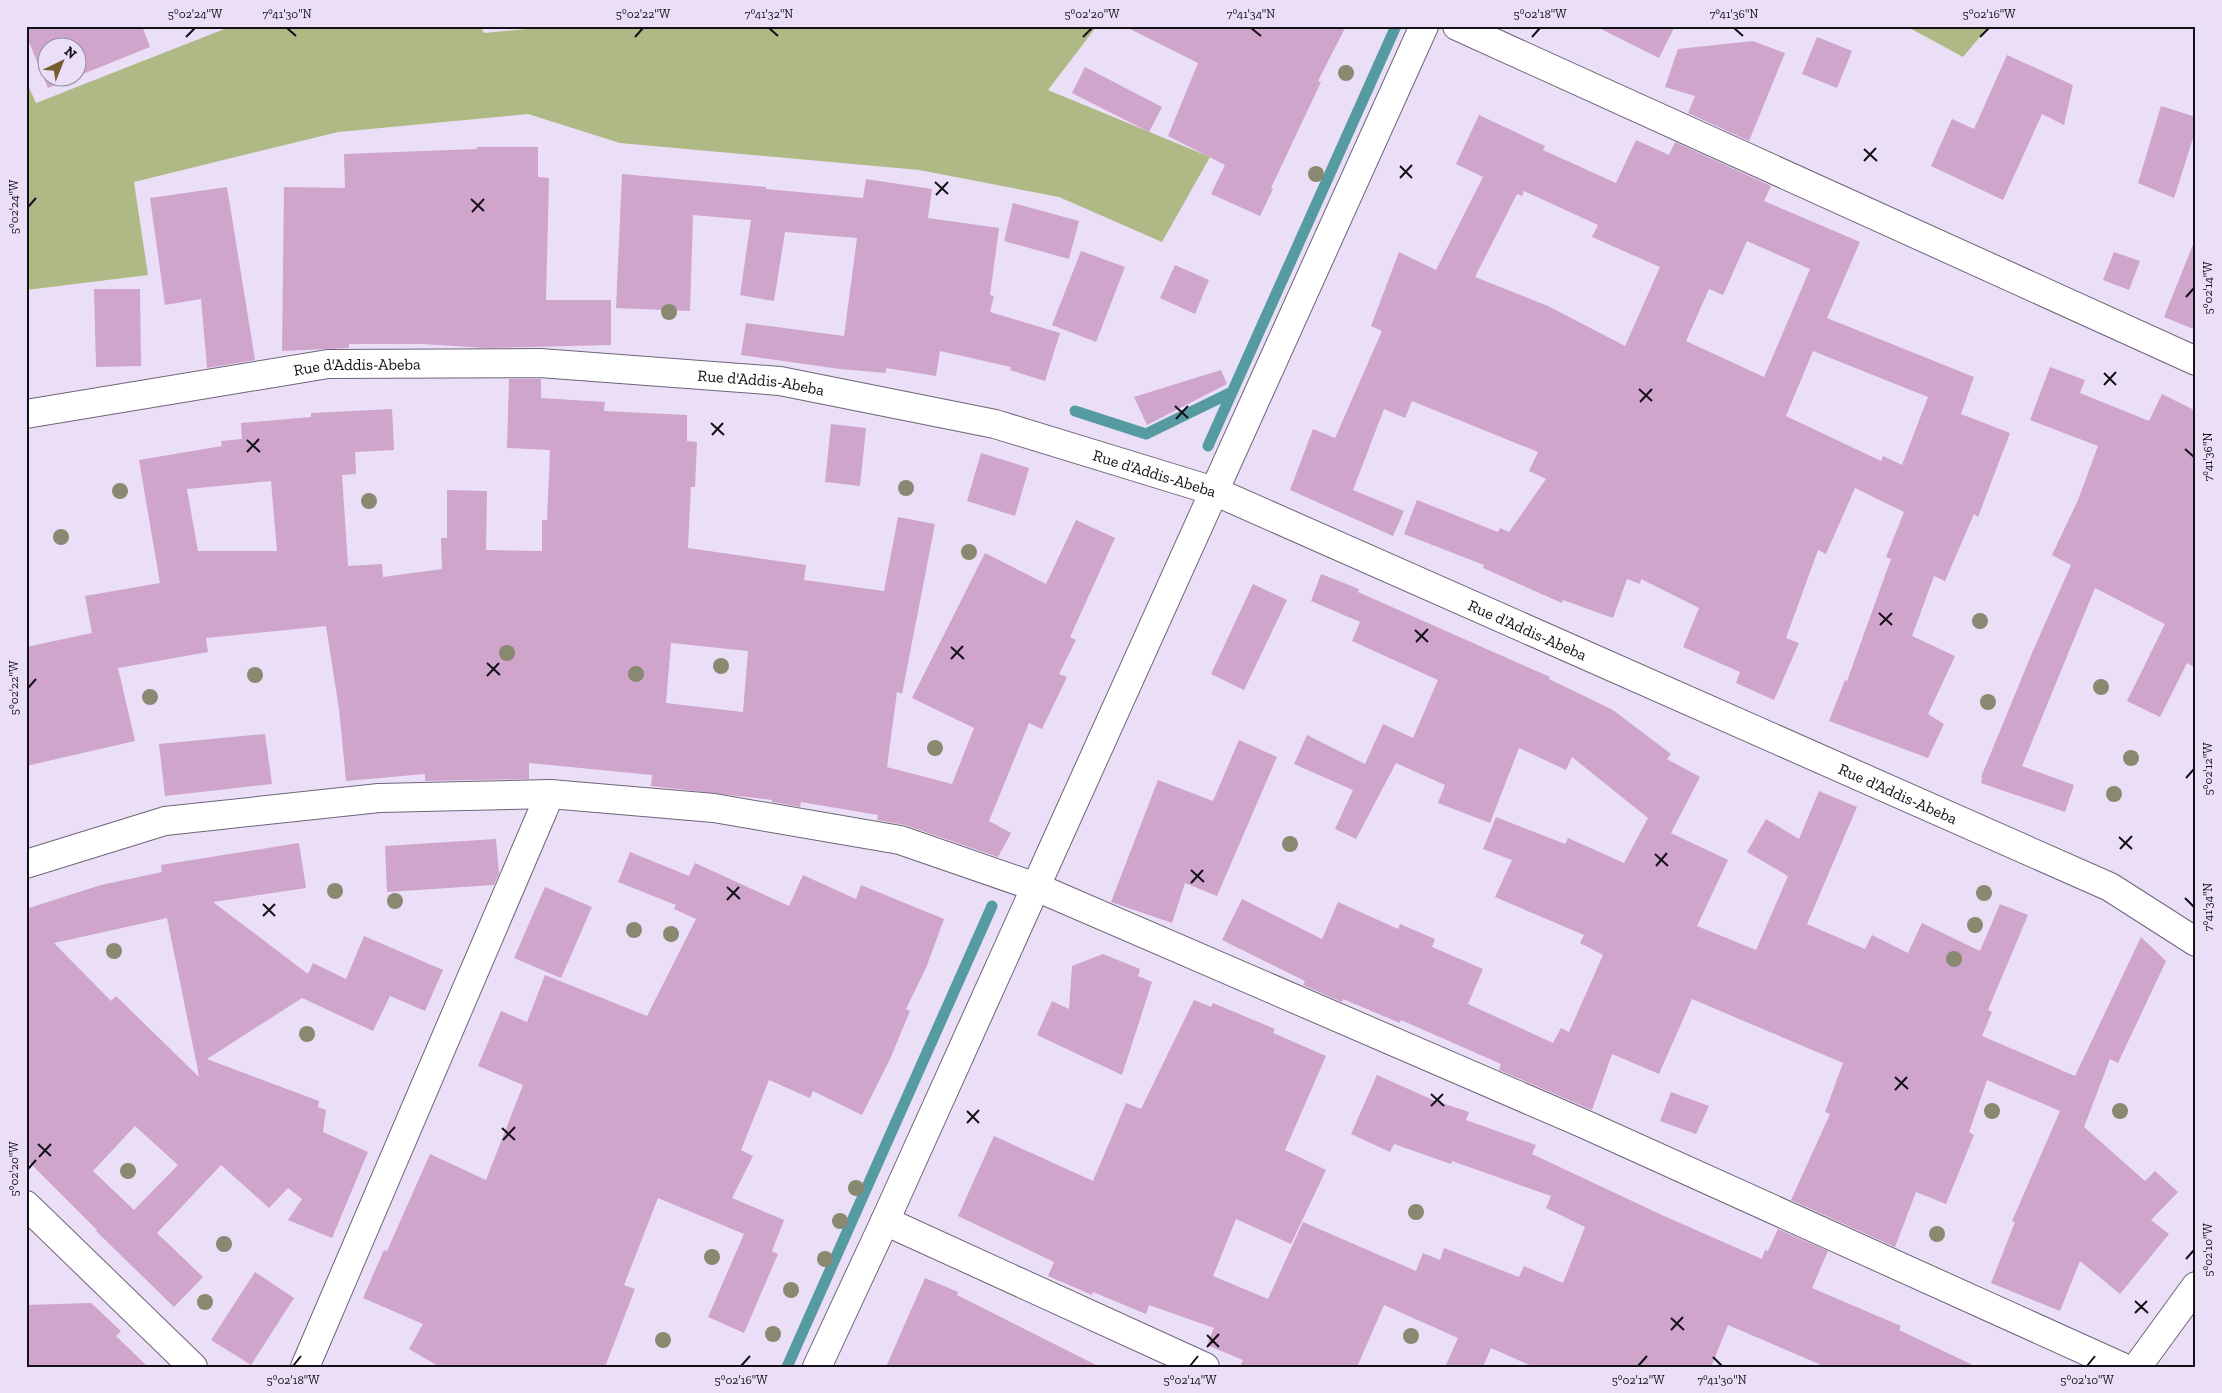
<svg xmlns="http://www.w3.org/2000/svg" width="2222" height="1393" font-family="'Zilla Slab',serif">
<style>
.forest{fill:#afb985}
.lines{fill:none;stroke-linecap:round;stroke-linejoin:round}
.stream{stroke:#559ba1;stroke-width:11}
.building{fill:#cfa5cb;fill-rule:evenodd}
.minor-casing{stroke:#6e6579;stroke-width:30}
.tertiary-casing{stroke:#6e6579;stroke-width:30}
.minor{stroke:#fff;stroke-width:28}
.tertiary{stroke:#fff;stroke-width:28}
.tree{fill:#898870}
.ticks{fill:none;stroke:#141018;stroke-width:2}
.labels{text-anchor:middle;stroke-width:4.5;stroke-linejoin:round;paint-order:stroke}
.street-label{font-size:16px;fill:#141018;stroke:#eadff7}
.neatline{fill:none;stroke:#141018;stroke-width:2}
.ticks-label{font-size:12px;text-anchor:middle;fill:#141018}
</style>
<rect width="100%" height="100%" fill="#eadff7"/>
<g class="forest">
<path d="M232,26H480L484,33L560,26H1097L1048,90L1210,157L1162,242L1059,197L919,170L620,143L528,114L338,132L134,182L148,275L26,290V81L36,103Z"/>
<path d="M1906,26H1989L1963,57Z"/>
</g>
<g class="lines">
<g class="stream">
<path d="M1075,411L1146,434L1230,393"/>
<path d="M1208,446L1396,26"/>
<path d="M787,1367L992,906"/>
</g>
</g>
<g class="building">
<path d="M26,26H142L150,47L78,76V48H48V78H74L48,88L26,35Z"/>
<path d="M1124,26H1346L1318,81L1321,82L1271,188L1273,189L1260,216L1211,194L1225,165L1168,136L1198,63Z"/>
<path d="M1595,26H1675L1659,58Z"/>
<path d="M1817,37L1852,51L1837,88L1802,74Z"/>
<path d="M1753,41L1785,53L1749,141L1688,113L1695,96L1665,87L1678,49Z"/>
<path d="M2007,55L2073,85L2064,125L2042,114L2003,200L1931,166L1952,119L1974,129Z"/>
<path d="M1085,67L1162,107L1149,132L1072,93Z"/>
<path d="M2161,106L2196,117V129L2174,198L2138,183Z"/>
<path d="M1479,115L1545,146L1543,150L1616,183L1636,140L1669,155L1675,142L1771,186L1764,201L1860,242L1827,318L1974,377L1961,414L2010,433L1978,517L1974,514L1945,581L1934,576L1912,636L1955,656L1928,714L1944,724L1928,758L1829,721L1845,680L1847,681L1891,559L1886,557L1904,512L1855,488L1826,554L1818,550L1786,638L1799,643L1774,700L1736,683L1740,672L1683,647L1699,608L1641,579L1640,584L1627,579L1613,618L1563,600L1562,603L1483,568L1484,565L1404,534L1417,500L1498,532L1500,528L1509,532L1546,479L1529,471L1538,452L1412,401L1405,418L1384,409L1353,490L1404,511L1393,536L1290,490L1313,429L1335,438L1382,331L1371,326L1399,252L1436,270L1483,177L1456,164ZM1524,191L1598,225L1592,237L1660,267L1625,346L1548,306L1475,277L1517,194L1522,196ZM1747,241L1810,269L1764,377L1686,341L1709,289L1723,295ZM1813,351L1928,397L1902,465L1883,456L1881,461L1786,416Z"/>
<path d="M477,147H538V177L549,178L546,300H611V345L485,348L422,344H349V348L282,351L284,187L345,188L344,154L477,149Z"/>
<path d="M622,174L766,187V189L863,198L866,179L932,189L928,218L999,228L990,295L994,296L990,312L1060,333L1045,381L1010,370L1011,367L940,351L936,376L886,368V373L840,369L741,355L746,323L844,336L857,238L785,232L774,301L740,295L751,220L693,215L690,311L616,308Z"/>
<path d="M227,187L255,360L207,368L201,299L165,305L150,198Z"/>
<path d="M1013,203L1079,221L1069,259L1004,241Z"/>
<path d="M2194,242H2196V330L2164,317Z"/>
<path d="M1081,251L1125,267L1096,342L1052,325Z"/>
<path d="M2114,252L2140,261L2129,290L2103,280Z"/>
<path d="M1175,265L1209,280L1195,314L1160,298Z"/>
<path d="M94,289H140L141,366L96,367Z"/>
<path d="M2050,367L2085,380L2080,393L2149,421L2162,394L2196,411V668L2187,663L2160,717L2127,701L2165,624L2095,588L2022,766L2074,785L2065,812L1981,783L1982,778L1981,777L2032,653L2071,565L2052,555L2078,500L2098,446L2030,420Z"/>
<path d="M1221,370L1227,384L1147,425L1134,397Z"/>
<path d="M509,379H541V398L605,402L604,411L687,415V441L697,442L695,487H691L688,548L806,565L804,580L884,591L898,517L935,524L902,694L897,692L887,767L952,784L974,728L912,698L985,553L1046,584L1076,520L1115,538L1070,637L1076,640L1059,674L1067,677L1042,729L1029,723L989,821L1011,833L998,857L905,825L877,820L878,815L801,802L800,807L772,802V800L651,786L652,775L529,763V779L425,781V774L346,781L339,709L326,626L206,638L208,652L118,668L135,741L26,766V647L92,633L85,596L160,583L139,460L222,446L221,441L242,439L241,423L311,417V413L392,409L394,450L355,452L356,474L342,475L348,566L382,564L383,577L442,569L441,538H447V490L487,491L486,550L542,551V520H547L550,450L507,448ZM271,481L277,551H198L187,489ZM671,643L748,651L743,712L666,703Z"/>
<path d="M831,424L866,428L860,486L825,482Z"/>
<path d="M981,453L1029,468L1015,516L967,501Z"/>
<path d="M1321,574L1359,589L1358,592L1550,677L1549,679L1613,710L1671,754L1667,759L1700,777L1671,833L1728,860L1697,926L1756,950L1788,876L1747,852L1766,819L1799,839L1819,791L1857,807L1807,924L1865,949L1872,935L1908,953L1922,923L1980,951L2000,904L2028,915L1988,1010L1992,1012L1982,1036L2075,1076L2141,937L2166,961L2118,1063L2110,1059L2084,1127L2145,1181L2155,1171L2178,1192L2151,1220L2169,1234L2120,1294L2080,1261L2060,1311L1991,1283L2015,1222L2012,1221L2060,1111L1987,1080L1969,1132L1974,1135L1946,1204L1916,1192L1895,1247L1791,1200L1830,1114L1825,1112L1843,1063L1692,999L1659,1074L1612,1054L1592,1110L1499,1070L1501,1064L1401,1020L1400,1023L1343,999L1342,1002L1303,985L1305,981L1222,940L1242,899L1322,939L1338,902L1398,929L1400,924L1435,939L1432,947L1483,969L1468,1004L1553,1043L1561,1028L1569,1032L1603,955L1580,943L1584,935L1495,897L1512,860L1483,849L1496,817L1565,844L1568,838L1624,863L1648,818L1572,757L1566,770L1519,748L1490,823L1438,803L1445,785L1396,763L1356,839L1335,829L1353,790L1294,764L1307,735L1365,764L1383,724L1413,738L1438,680L1352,641L1360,622L1311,601Z"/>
<path d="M1253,584L1287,600L1244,690L1211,674Z"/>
<path d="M265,734L272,784L165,796L159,744Z"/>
<path d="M1239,740L1277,757L1217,896L1185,883L1172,923L1111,902L1158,780L1213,801Z"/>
<path d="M496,839L499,874L494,885L387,892L385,846Z"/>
<path d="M299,843L306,888L213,902L308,974L313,963L346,979L364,936L443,970L425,1011L390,996L373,1031L302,998L207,1059L319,1101L318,1107L326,1110L323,1132L368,1152L332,1238L288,1220L302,1199L288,1188L269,1208L221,1165L157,1233L203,1277L174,1307L96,1231L97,1230L26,1159V909L101,885L162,872L161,865ZM167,918L197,1066L199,1077L116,996L111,1001L54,943ZM135,1126L178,1165L134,1210L93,1171Z"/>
<path d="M630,852L689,876L695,863L789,906L803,875L856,899L861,885L944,919L926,968L906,1009L910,1011L890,1059L862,1115L813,1091L810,1098L769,1080L741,1150L753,1156L732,1198L784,1220L772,1251L778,1254L744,1333L708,1317L744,1234L658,1198L624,1285L635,1289L605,1367H440L409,1349L423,1324L363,1298L384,1250L387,1251L430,1154L486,1180L523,1085L478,1066L501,1011L527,1022L545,975L647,1016L696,919L674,909L676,905L618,882Z"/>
<path d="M545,887L592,907L561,978L514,958Z"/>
<path d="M1103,954L1140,969L1138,976L1152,982L1122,1075L1037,1035L1052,1001L1069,1009L1072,966Z"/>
<path d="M1194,1000L1211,1007L1213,1003L1275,1029L1273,1033L1326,1056L1285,1150L1326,1170L1291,1244L1236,1219L1213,1276L1268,1299L1303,1222L1416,1271L1423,1253L1440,1260L1444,1248L1519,1277L1524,1266L1563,1283L1585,1227L1546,1208L1551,1196L1452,1161L1451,1164L1394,1144L1390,1152L1351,1134L1377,1075L1433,1100L1469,1112L1466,1120L1536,1145L1532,1154L1664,1216L1762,1259L1765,1250L1768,1251L1778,1229L1828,1251L1812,1288L1901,1326L1899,1330L1977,1367H1826L1728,1325L1711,1367H1534L1491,1348L1483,1367H1445L1458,1338L1384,1305L1357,1367H1240L1243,1360L1207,1345L1214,1328L1149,1305L1146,1314L1093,1292L1092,1295L1048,1276L1054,1262L958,1216L994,1136L1093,1181L1126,1103L1141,1109Z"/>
<path d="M1671,1092L1709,1106L1696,1134L1660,1121Z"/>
<path d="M255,1272L294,1298L251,1365L211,1340Z"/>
<path d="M925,1278L958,1292L957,1295L1100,1367H886Z"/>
<path d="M91,1303L121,1331L116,1336L148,1367H26V1305Z"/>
</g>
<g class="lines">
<defs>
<g id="minor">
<path d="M1457,26L2196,361"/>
<path id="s1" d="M26,414L328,364L540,363L780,381L995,424L1214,491L2110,887L2196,942"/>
<path d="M26,864L165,821L379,798L550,794L714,808L900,840L1036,887L1582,1123L2122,1367"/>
<path d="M26,1205L193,1367"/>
<path d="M885,1221L1205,1367"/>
<path d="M305,1367L550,794"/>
<path d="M2137,1367L2196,1286"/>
</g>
<path id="tertiary" d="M817,1367L885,1221L1424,26"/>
</defs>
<use href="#minor" class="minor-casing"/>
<use href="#tertiary" class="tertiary-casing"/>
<use href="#minor" class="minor"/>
<use href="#tertiary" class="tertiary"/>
</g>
<g class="tree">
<circle cx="1346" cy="73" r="8"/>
<circle cx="1316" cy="174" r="8"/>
<circle cx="669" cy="312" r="8"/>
<circle cx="906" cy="488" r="8"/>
<circle cx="120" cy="491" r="8"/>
<circle cx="369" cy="501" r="8"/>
<circle cx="61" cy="537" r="8"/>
<circle cx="969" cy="552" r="8"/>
<circle cx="1980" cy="621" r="8"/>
<circle cx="507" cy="653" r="8"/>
<circle cx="721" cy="666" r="8"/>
<circle cx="636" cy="674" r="8"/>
<circle cx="255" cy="675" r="8"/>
<circle cx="2101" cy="687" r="8"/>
<circle cx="150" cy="697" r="8"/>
<circle cx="1988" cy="702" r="8"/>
<circle cx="935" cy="748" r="8"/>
<circle cx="2131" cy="758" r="8"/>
<circle cx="2114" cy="794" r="8"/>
<circle cx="1290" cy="844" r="8"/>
<circle cx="335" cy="891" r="8"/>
<circle cx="1984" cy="893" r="8"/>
<circle cx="395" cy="901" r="8"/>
<circle cx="1975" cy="925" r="8"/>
<circle cx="634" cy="930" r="8"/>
<circle cx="671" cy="934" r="8"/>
<circle cx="114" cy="951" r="8"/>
<circle cx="1954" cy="959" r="8"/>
<circle cx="307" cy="1034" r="8"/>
<circle cx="1992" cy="1111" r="8"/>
<circle cx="2120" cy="1111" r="8"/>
<circle cx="128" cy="1171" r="8"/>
<circle cx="856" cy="1188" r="8"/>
<circle cx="1416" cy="1212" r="8"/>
<circle cx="840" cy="1221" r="8"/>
<circle cx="1937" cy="1234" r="8"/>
<circle cx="224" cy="1244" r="8"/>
<circle cx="712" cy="1257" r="8"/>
<circle cx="825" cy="1259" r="8"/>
<circle cx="791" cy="1290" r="8"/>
<circle cx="205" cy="1302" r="8"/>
<circle cx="773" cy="1334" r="8"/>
<circle cx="1411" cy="1336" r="8"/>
<circle cx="663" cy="1340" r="8"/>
</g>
<path class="ticks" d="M287,28L296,36M769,28L778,36M1251,28L1261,36M1734,28L1743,36M186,37L195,28M635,37L643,28M1083,37L1092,28M1532,37L1540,28M1980,37L1989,28M1864,149L1877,161M1864,161L1876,148M1400,166L1412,178M1400,178L1412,165M935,182L948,194M936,195L948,182M471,199L484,211M28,207L36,198M472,212L484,199M2186,297L2194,288M2104,373L2116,385M2104,385L2116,372M1639,389L1652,401M1640,402L1652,389M1175,406L1188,418M1176,419L1188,406M711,423L724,435M712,435L723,423M247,440L260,452M2185,449L2194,457M247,452L259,439M1879,613L1892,625M1880,625L1892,613M1415,630L1428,642M1416,642L1428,629M951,647L964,659M951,659L963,646M487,663L500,675M487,676L499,663M28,688L36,679M2186,778L2194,769M2119,837L2132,849M2120,849L2132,836M1655,854L1668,866M1656,866L1667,853M1191,870L1204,882M1191,883L1203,870M727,887L740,899M2185,898L2194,907M727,900L739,887M263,904L275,916M263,916L275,904M1895,1077L1908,1089M1895,1090L1907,1077M1431,1094L1444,1106M1431,1106L1443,1094M967,1111L979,1123M967,1123L979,1110M502,1128L515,1140M503,1140L515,1127M38,1144L51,1156M39,1157L51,1144M28,1169L36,1160M2186,1259L2194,1250M2135,1301L2148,1313M2135,1313L2147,1301M1671,1318L1684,1330M1671,1330L1683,1317M1207,1335L1219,1347M1207,1347L1219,1334M1713,1357L1722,1366M293,1366L301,1356M741,1366L750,1356M1190,1366L1198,1356M1638,1366L1647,1356M2087,1366L2095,1356"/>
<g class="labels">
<g class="street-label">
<text dy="6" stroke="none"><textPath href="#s1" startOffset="335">Rue d'Addis-Abeba</textPath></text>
<text dy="6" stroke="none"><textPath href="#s1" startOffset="740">Rue d'Addis-Abeba</textPath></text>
<text dy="6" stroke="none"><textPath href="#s1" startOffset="1145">Rue d'Addis-Abeba</textPath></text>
<text dy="6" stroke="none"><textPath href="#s1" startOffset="1550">Rue d'Addis-Abeba</textPath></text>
<text dy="6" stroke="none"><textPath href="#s1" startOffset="1955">Rue d'Addis-Abeba</textPath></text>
</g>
</g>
<rect width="2222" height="1393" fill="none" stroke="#eadff7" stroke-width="55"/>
<g transform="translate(62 62) rotate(43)"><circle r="24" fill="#eadff7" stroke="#948c9e"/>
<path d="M0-4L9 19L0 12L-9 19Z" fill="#765d2e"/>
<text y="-8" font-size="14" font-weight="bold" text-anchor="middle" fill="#141018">N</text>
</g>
<rect x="28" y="28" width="2166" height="1338" class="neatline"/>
<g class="ticks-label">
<text x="195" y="18">5°02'24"W</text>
<text x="287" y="18">7°41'30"N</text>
<text x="643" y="18">5°02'22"W</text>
<text x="769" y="18">7°41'32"N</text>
<text x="1092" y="18">5°02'20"W</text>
<text x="1251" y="18">7°41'34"N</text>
<text x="1540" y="18">5°02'18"W</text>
<text x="1734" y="18">7°41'36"N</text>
<text x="1989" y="18">5°02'16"W</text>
<text transform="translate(14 207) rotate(-90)" y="4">5°02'24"W</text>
<text transform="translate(2208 288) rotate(-90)" y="4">5°02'14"W</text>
<text transform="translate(2208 457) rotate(-90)" y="4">7°41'36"N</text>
<text transform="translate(14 688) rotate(-90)" y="4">5°02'22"W</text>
<text transform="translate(2208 769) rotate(-90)" y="4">5°02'12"W</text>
<text transform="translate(2208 907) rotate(-90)" y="4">7°41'34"N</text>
<text transform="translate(14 1169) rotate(-90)" y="4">5°02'20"W</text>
<text transform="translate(2208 1250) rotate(-90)" y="4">5°02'10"W</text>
<text x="293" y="1384">5°02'18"W</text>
<text x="741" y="1384">5°02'16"W</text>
<text x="1190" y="1384">5°02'14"W</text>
<text x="1638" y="1384">5°02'12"W</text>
<text x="1722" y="1384">7°41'30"N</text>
<text x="2087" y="1384">5°02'10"W</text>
</g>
</svg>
